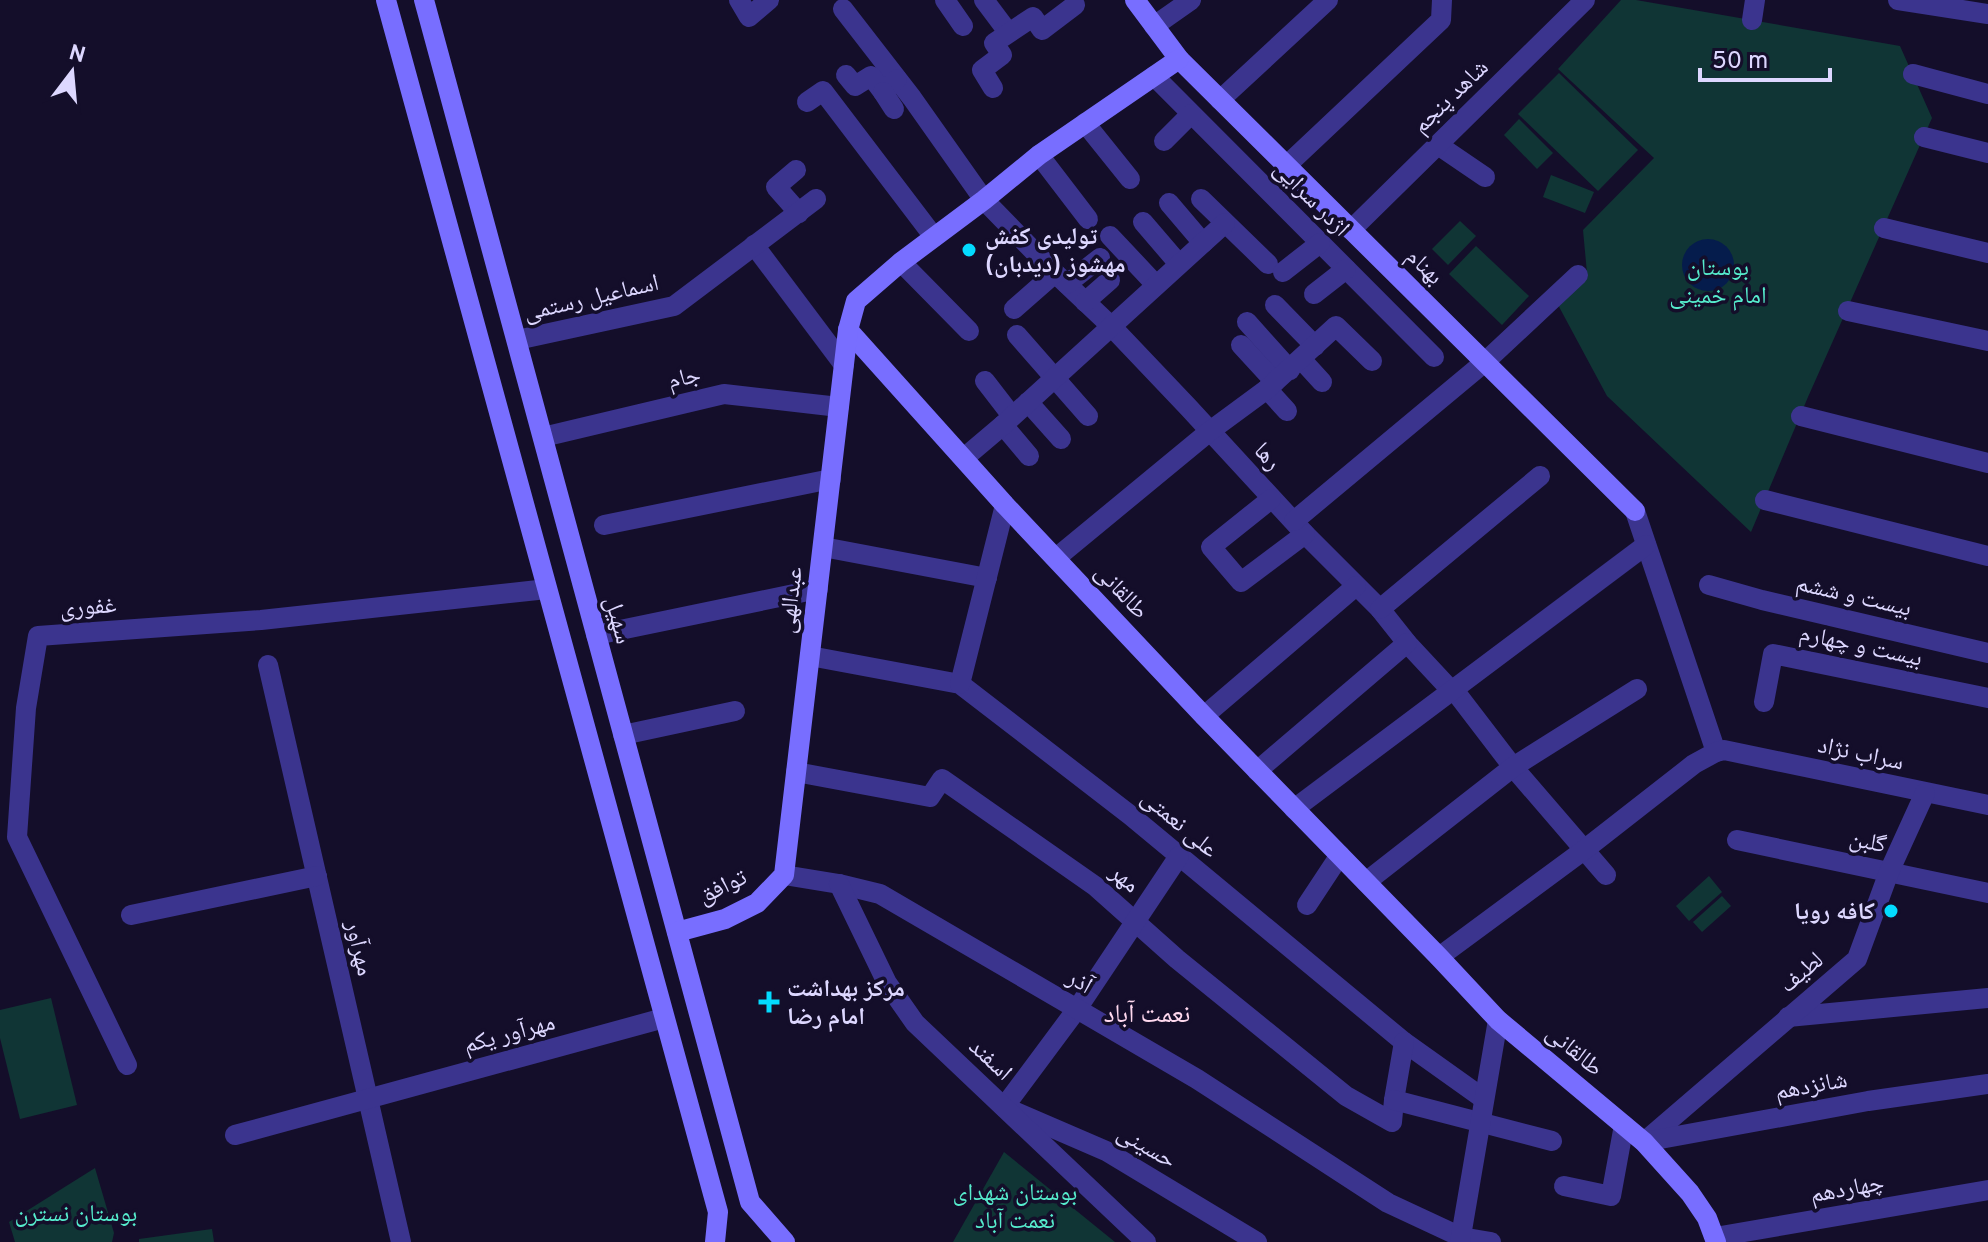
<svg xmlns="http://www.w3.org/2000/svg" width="1988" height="1242" font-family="Overpass,'Noto Naskh Arabic',sans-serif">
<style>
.green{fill:#103535}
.water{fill:#051c4c}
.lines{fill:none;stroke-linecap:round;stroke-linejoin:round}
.street{stroke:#3b348e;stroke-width:20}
.secondary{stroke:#786eff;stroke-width:20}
.poi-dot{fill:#03dbff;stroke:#140e2a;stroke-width:3}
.labels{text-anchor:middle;stroke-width:7;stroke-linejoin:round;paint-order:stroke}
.street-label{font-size:24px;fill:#ddd7ff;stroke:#140e2a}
.poi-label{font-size:24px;font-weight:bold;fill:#ddd7ff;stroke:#140e2a;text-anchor:start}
.park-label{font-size:24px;fill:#56eccd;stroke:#140e2a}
.neighbourhood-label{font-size:26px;fill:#ffd9ef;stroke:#140e2a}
</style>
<rect width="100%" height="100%" fill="#140e2a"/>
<g class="green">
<path d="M1621,0H1636L1900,46L1932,118L1808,397L1751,532L1607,396L1557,303L1587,273L1583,230L1654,158L1558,69Z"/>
<path d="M1559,73L1638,150L1598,191L1518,114Z"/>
<path d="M1519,119L1553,153L1537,169L1504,135Z"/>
<path d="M1551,175L1594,192L1585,213L1543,197Z"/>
<path d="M1460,221L1476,236L1448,265L1432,249Z"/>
<path d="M1476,246L1529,296L1502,325L1449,274Z"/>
<path d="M1709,876L1722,892L1689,921L1676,906Z"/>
<path d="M1722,896L1731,906L1702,932L1693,922Z"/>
<path d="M51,998L77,1105L20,1119L0,1038V1010Z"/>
<path d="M1004,1152L1115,1242H953Z"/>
<path d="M95,1168L114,1233L112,1242H15L9,1222Z"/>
<path d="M212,1229L214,1242H139V1239Z"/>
</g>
<circle class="water" cx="1708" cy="265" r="26"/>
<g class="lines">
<g class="street">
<path d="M739,0L749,17L769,0"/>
<path d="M945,0L963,26"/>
<path d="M984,0L1008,32"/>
<path d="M1898,0L1988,14"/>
<path d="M843,9L912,98L984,200L1055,273L1111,326L1188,407L1305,534L1380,609L1407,643L1448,687L1454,690L1513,767L1606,875"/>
<path d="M1752,20L1755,0"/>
<path d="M1154,26L1191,0"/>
<path d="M1913,74L1988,94"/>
<path d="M846,75L855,86L871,76L883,92L897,79"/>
<path d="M1154,76L1434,357"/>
<path d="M993,88L982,70L1002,55L994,43L1033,17L1042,30L1075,5"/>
<path d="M883,92L894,109"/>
<path d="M1220,100L1328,0"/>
<path d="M807,102L823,91L934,237"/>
<path d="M1085,123L1130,179"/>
<path d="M1924,137L1988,153"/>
<path d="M1164,141L1191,114"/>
<path d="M1438,145L1485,177"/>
<path d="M1039,155L1088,219"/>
<path d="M1286,166L1441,20L1442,0"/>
<path d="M796,170L776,187L799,213"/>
<path d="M1201,199L1268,264"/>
<path d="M1169,203L1203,243"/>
<path d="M1143,222L1179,264"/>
<path d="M1884,228L1988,253"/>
<path d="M1351,230L1585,0"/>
<path d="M1110,236L1156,285"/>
<path d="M754,245L844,365"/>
<path d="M901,262L969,331"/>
<path d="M1283,272L1320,243"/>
<path d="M1067,284L1100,258"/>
<path d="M1314,294L1346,269"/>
<path d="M1085,302L1110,280"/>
<path d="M1275,305L1315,346"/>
<path d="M1014,309L1055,273"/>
<path d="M1848,311L1988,341"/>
<path d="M1247,322L1290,370"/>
<path d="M1017,335L1088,416"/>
<path d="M517,340L674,306L816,199"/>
<path d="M1241,345L1275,382"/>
<path d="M1301,359L1322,382"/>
<path d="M985,381L1012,416"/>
<path d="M1267,389L1287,411"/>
<path d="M1028,402L1061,439"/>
<path d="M1801,416L1988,463"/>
<path d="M1003,425L1029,456"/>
<path d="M543,437L724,394L839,407"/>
<path d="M964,458L1003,425L1225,223"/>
<path d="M1271,499L1211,547L1241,582L1305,534"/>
<path d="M1765,500L1988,556"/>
<path d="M1635,511L1716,752"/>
<path d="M1294,521L1486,361L1578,275"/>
<path d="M604,525L831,479"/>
<path d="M823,547L987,578"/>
<path d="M1056,558L1210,431L1267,389L1336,326L1372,361"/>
<path d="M1709,585L1762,600L1988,653"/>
<path d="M1380,609L1540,476"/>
<path d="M596,635L818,589"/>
<path d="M810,656L960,684L1130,815L1404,1042L1484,1099"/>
<path d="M268,665L401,1242"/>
<path d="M960,684L1005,505"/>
<path d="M1764,702L1773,654L1988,698"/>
<path d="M1204,716L1356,586"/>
<path d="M623,735L735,711"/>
<path d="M1257,771L1407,643"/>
<path d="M796,772L930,797L942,779L1095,886L1177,959L1346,1096L1392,1122L1394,1100L1404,1042"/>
<path d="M1294,809L1646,545"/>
<path d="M1737,840L1988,893"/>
<path d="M1179,856L1077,1009L1004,1107L1106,1151L1257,1242"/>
<path d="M784,875L839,884L880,894L1197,1079L1388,1203L1461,1237L1491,1242"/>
<path d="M1366,882L1513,767L1637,689"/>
<path d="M839,884L887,983L915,1023L1146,1242"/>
<path d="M1307,905L1340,855"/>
<path d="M131,915L317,876"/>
<path d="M1439,957L1584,850L1694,764L1716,752L1724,750L1988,805"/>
<path d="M1788,1017L1988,998"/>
<path d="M127,1065L17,837L26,708L38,636L261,620L547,589"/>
<path d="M1394,1100L1552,1141"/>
<path d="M235,1135L664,1018"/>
<path d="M1644,1142L1857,959L1889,872L1925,793"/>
<path d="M1644,1142L1868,1101L1988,1084"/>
<path d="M1564,1186L1611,1196L1624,1125"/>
<path d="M1715,1237L1988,1190"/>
<path d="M1460,1242L1498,1020"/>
</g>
<g class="secondary">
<path d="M386,0L718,1212L715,1242"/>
<path d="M424,0L750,1202L785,1242"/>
<path d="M1135,0L1179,59L1635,511"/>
<path d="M848,330L1005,505L1204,716L1439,957L1498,1020L1644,1142L1690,1193L1707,1218L1716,1242"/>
<path d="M677,932L725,919L757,903L784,875L848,330L856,301L901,262L984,200L1039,155L1179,59"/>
</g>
</g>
<g class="poi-dot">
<circle cx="969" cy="250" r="8"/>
<circle cx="1891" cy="911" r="8"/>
<path d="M765 990h8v8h8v8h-8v8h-8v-8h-8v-8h8z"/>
</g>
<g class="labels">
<g class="street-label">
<text transform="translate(1450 96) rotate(-44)" y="8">شاهد پنجم</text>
<text transform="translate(1312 198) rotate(45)" y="8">اژدر سرایی</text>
<text transform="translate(1425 266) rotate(44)" y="8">بهنام</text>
<text transform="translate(591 297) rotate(-13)" y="8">اسماعیل رستمی</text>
<text transform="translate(684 377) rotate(-13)" y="8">جام</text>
<text transform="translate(1268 456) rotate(48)" y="8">رها</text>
<text transform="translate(1122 591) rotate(47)" y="8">طالقانی</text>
<text transform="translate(1854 595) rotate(13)" y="8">بیست و ششم</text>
<text transform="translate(790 600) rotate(-83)" y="8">عبدالهی</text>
<text transform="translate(88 606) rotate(-4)" y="8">غفوری</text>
<text transform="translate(619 620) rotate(75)" y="8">سهیل</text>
<text transform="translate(1861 645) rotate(12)" y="8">بیست و چهارم</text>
<text transform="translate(1861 753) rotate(12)" y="8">سراب نژاد</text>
<text transform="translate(1180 823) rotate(40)" y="8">علی نعمتی</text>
<text transform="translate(1868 841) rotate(12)" y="8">گلبن</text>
<text transform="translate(1125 878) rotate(40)" y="8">مهر</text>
<text transform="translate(722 886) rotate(-26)" y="8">توافق</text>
<text transform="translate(360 948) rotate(77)" y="8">مهرآور</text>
<text transform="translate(1801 972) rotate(-40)" y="8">لطیف</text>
<text transform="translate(1080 981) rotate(30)" y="8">آذر</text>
<text transform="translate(509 1033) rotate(-15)" y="8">مهرآور یکم</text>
<text transform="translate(1575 1050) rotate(40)" y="8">طالقانی</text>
<text transform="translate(991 1059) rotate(43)" y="8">اسفند</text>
<text transform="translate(1811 1085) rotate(-10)" y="8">شانزدهم</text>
<text transform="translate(1147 1146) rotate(30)" y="8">حسینی</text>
<text transform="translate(1847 1188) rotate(-10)" y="8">چهاردهم</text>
</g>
<g class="poi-label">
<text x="985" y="244">تولیدی کفش<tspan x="985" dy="28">مهشوز (دیدبان)</tspan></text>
<text x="1875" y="919" text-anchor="end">کافه رویا</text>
<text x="787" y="996">مرکز بهداشت<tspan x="787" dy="28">امام رضا</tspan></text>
</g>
<g class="park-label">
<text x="1718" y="275">بوستان<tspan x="1718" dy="28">امام خمینی</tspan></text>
<text x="1015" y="1200">بوستان شهدای<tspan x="1015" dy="28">نعمت آباد</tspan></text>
<text x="76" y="1221">بوستان نسترن</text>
</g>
<g class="neighbourhood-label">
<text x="1147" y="1022">نعمت آباد</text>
</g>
</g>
<g transform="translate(72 72) rotate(16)" stroke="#140e2a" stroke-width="6" paint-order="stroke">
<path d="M0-6L14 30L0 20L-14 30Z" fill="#ddd7ff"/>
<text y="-12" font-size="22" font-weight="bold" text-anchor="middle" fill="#ddd7ff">N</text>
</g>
<path d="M1700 68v12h130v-12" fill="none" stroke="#ddd7ff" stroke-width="4"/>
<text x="1712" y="68" font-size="24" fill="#ddd7ff" stroke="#140e2a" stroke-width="6" paint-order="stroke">50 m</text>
</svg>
